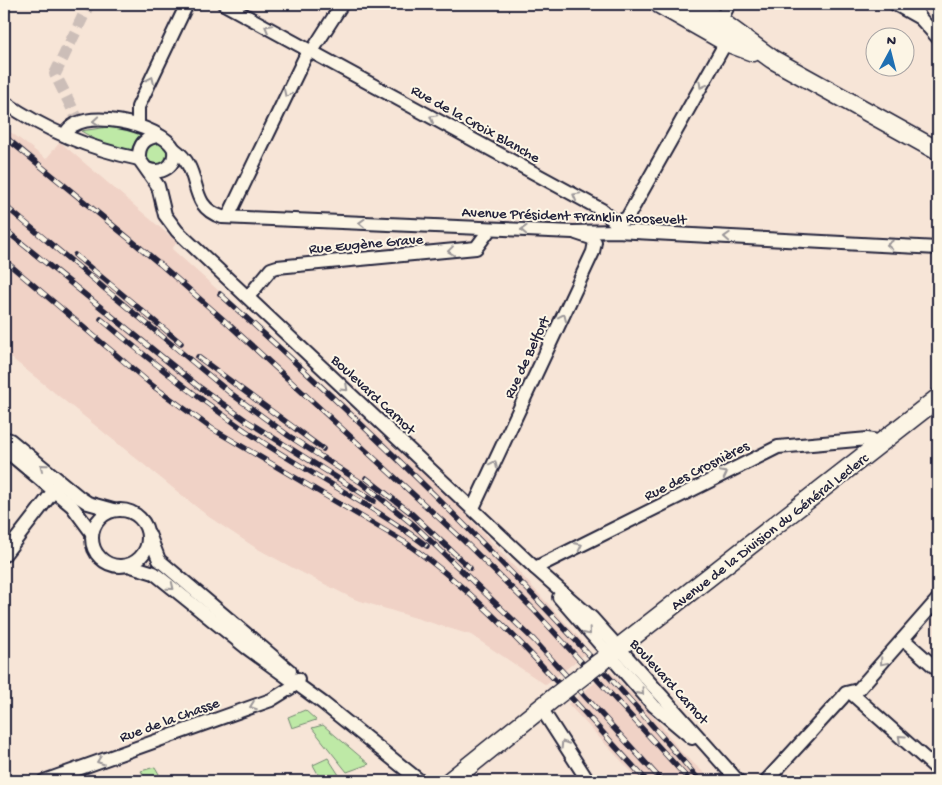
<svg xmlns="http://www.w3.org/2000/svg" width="942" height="785" font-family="'Gochi Hand',sans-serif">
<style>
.built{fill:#f0d2c6}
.green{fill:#bee9a6;stroke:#708670}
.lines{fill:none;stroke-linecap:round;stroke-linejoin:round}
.street-tunnel{stroke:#ccbeb8;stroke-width:12;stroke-dasharray:12 6;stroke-linecap:butt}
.street-casing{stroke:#22223b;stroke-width:16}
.secondary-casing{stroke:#22223b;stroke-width:21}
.street{stroke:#fcf5e5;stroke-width:12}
.secondary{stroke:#fcf5e5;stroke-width:18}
.rail-casing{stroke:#22223b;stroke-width:5.5}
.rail{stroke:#fcf5e5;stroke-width:4;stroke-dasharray:11;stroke-linecap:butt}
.secondary-bridge-casing{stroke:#22223b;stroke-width:21;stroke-linecap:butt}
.secondary-bridge{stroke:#fcf5e5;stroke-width:18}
.oneway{stroke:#9a9698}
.labels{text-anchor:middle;stroke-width:4;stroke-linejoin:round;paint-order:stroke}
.street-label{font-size:15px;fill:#22223b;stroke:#fcf5e5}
</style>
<rect width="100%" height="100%" fill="#f7e5d7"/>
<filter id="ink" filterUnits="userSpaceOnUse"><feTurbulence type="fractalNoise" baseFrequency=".02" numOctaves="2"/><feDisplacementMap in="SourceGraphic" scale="10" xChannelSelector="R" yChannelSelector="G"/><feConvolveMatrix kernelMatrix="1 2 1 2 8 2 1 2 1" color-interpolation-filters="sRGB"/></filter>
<g filter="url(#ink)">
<g class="built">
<path d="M4,127L46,159L60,142L177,242L172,249L453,500L582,641L585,654L546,685L471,635L354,599L293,568L256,548L209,517L4,352Z"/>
<path d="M610,671L659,723L680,751L713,781H640L568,704Z"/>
</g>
<g class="green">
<path d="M115,126L143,133L137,138L131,150L100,142L81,131Z"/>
<circle cx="156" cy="153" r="11"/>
<path d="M305,710L316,720L292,728L288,717Z"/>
<path d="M323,725L369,764L347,772L312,728Z"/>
<path d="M328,758L339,775L322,781L313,765Z"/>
<path d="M155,767L163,781H168H147L141,771Z"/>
</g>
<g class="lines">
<path class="street-tunnel" d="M80,124L55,74L89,4"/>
<defs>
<g id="street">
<path d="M224,4L602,210L616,223V231"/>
<path d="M895,4L920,18"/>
<path d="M913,4L920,18L938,38"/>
<path d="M717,28L729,4"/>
<path d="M4,102C45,130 90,149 139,159"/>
<path d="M138,125V107L187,4"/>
<path d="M65,135C78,104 162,125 174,149C176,167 162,175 147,169"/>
<path d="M159,136C145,137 138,145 139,159L158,186L165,215L177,231L535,568L592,618L738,781"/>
<path d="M174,149C205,171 185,205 222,217L573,232L616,231L938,248"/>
<path d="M228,217L306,55L314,48L342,4"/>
<path d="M616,223L627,218L730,35"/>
<path d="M248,297L271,269L277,267L476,248L490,229"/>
<path d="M4,438L10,440L79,497L88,503L113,510"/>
<path d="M4,449L72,506L92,533"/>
<path d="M473,508L593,252L595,242L591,238L576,233"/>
<circle cx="120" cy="538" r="28"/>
<path d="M149,534L159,560L290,671"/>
<path d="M4,555L59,484"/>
<path d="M128,565L154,573L247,648L323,703L420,781"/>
<path d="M535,568L778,447L868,439L882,442"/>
<path d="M559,597L654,706L692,738"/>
<path d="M903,639L938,670"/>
<path d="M851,693L938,770"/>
<path d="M541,708L588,781"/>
<path d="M44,781L271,700L292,687L298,679"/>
<path d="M766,781L842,698L846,693L858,690L938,599"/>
</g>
<g id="secondary">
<path d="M659,4L726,42L753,52"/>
<path d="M689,4L720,21L772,59L938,151"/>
<path d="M599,663L938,398"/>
<path d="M450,781L556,696"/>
</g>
</defs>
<use href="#street" class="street-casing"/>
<use href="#secondary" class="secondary-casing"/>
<use href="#street" class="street"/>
<use href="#secondary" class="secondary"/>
<defs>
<g id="rail">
<path d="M4,136L160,264L225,321L464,541L533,609L690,781"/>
<path d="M4,205L229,392L289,436L362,483L415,526L534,640L662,781"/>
<path d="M4,229L198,386L247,421L374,501"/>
<path d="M75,255L181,343"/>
<path d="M4,260L153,386L211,428L406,543C499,608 570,699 647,781"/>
<path d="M220,294C390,447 553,606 700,781"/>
<path d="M101,319C154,364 209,407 267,445C320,479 376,508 427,546"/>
<path d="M198,357L323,449"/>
<path d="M366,478L411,513L470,568"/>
</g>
</defs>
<use href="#rail" class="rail-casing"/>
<use href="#rail" class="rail"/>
<defs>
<path id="secondary-bridge" d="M556,696L599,663"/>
</defs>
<use href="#secondary-bridge" class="secondary-bridge-casing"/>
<use href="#secondary-bridge" class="secondary-bridge"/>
</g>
<defs><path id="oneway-chevron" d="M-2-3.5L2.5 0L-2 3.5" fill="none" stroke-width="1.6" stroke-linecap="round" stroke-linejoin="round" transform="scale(1.25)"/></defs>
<g class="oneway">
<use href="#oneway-chevron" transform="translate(268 28) rotate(-151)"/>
<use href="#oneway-chevron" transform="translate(151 80) rotate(-65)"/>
<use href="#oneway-chevron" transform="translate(702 85) rotate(119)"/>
<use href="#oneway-chevron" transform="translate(287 94) rotate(116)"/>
<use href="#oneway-chevron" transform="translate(433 118) rotate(-151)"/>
<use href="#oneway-chevron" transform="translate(96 121) rotate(175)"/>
<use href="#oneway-chevron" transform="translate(576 196) rotate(-151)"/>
<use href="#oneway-chevron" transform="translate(362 223) rotate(-178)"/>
<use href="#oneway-chevron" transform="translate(524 230) rotate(-178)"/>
<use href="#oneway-chevron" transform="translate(727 237) rotate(-177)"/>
<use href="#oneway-chevron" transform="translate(890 245) rotate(-177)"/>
<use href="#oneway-chevron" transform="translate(451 251) rotate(173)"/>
<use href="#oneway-chevron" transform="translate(563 317) rotate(-65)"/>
<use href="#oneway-chevron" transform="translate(345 388) rotate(43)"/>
<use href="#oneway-chevron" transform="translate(494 464) rotate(-64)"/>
<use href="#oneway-chevron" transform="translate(43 467) rotate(-140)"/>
<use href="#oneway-chevron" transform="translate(724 474) rotate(-27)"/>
<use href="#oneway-chevron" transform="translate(579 546) rotate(-26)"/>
<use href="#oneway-chevron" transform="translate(171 587) rotate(39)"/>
<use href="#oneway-chevron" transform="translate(588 632) rotate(49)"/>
<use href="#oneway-chevron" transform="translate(883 662) rotate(130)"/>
<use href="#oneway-chevron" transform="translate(641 692) rotate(48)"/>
<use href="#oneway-chevron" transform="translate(253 706) rotate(160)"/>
<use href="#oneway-chevron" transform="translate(901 738) rotate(-138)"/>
<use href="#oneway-chevron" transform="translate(564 744) rotate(-123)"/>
<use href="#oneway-chevron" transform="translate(100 761) rotate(160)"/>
</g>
</g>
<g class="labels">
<g class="street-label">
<text transform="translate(476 123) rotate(29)" y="5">Rue de la Croix Blanche</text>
<text transform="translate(574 215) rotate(2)" y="5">Avenue Président Franklin Roosevelt</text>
<text transform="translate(366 243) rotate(-5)" y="5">Rue Eugène Grave</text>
<text transform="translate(526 357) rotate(-65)" y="5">Rue de Belfort</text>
<text transform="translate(374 394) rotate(43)" y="5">Boulevard Carnot</text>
<text transform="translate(696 470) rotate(-27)" y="5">Rue des Crosnières</text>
<text transform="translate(769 531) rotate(-38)" y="5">Avenue de la Division du Général Leclerc</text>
<text transform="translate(670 681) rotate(48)" y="5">Boulevard Carnot</text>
<text transform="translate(169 719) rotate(-20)" y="5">Rue de la Chasse</text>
</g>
</g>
<rect width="942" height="785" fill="none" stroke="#fcf5e5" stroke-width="20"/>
<rect x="10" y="10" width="922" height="765" fill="none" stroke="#22223b" stroke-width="2" filter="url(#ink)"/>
<g transform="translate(890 52) rotate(7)"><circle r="24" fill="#fcf5e5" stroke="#a5a1a1"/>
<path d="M0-4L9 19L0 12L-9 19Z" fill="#1f6fb2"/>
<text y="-8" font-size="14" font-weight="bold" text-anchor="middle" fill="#22223b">N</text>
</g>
</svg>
